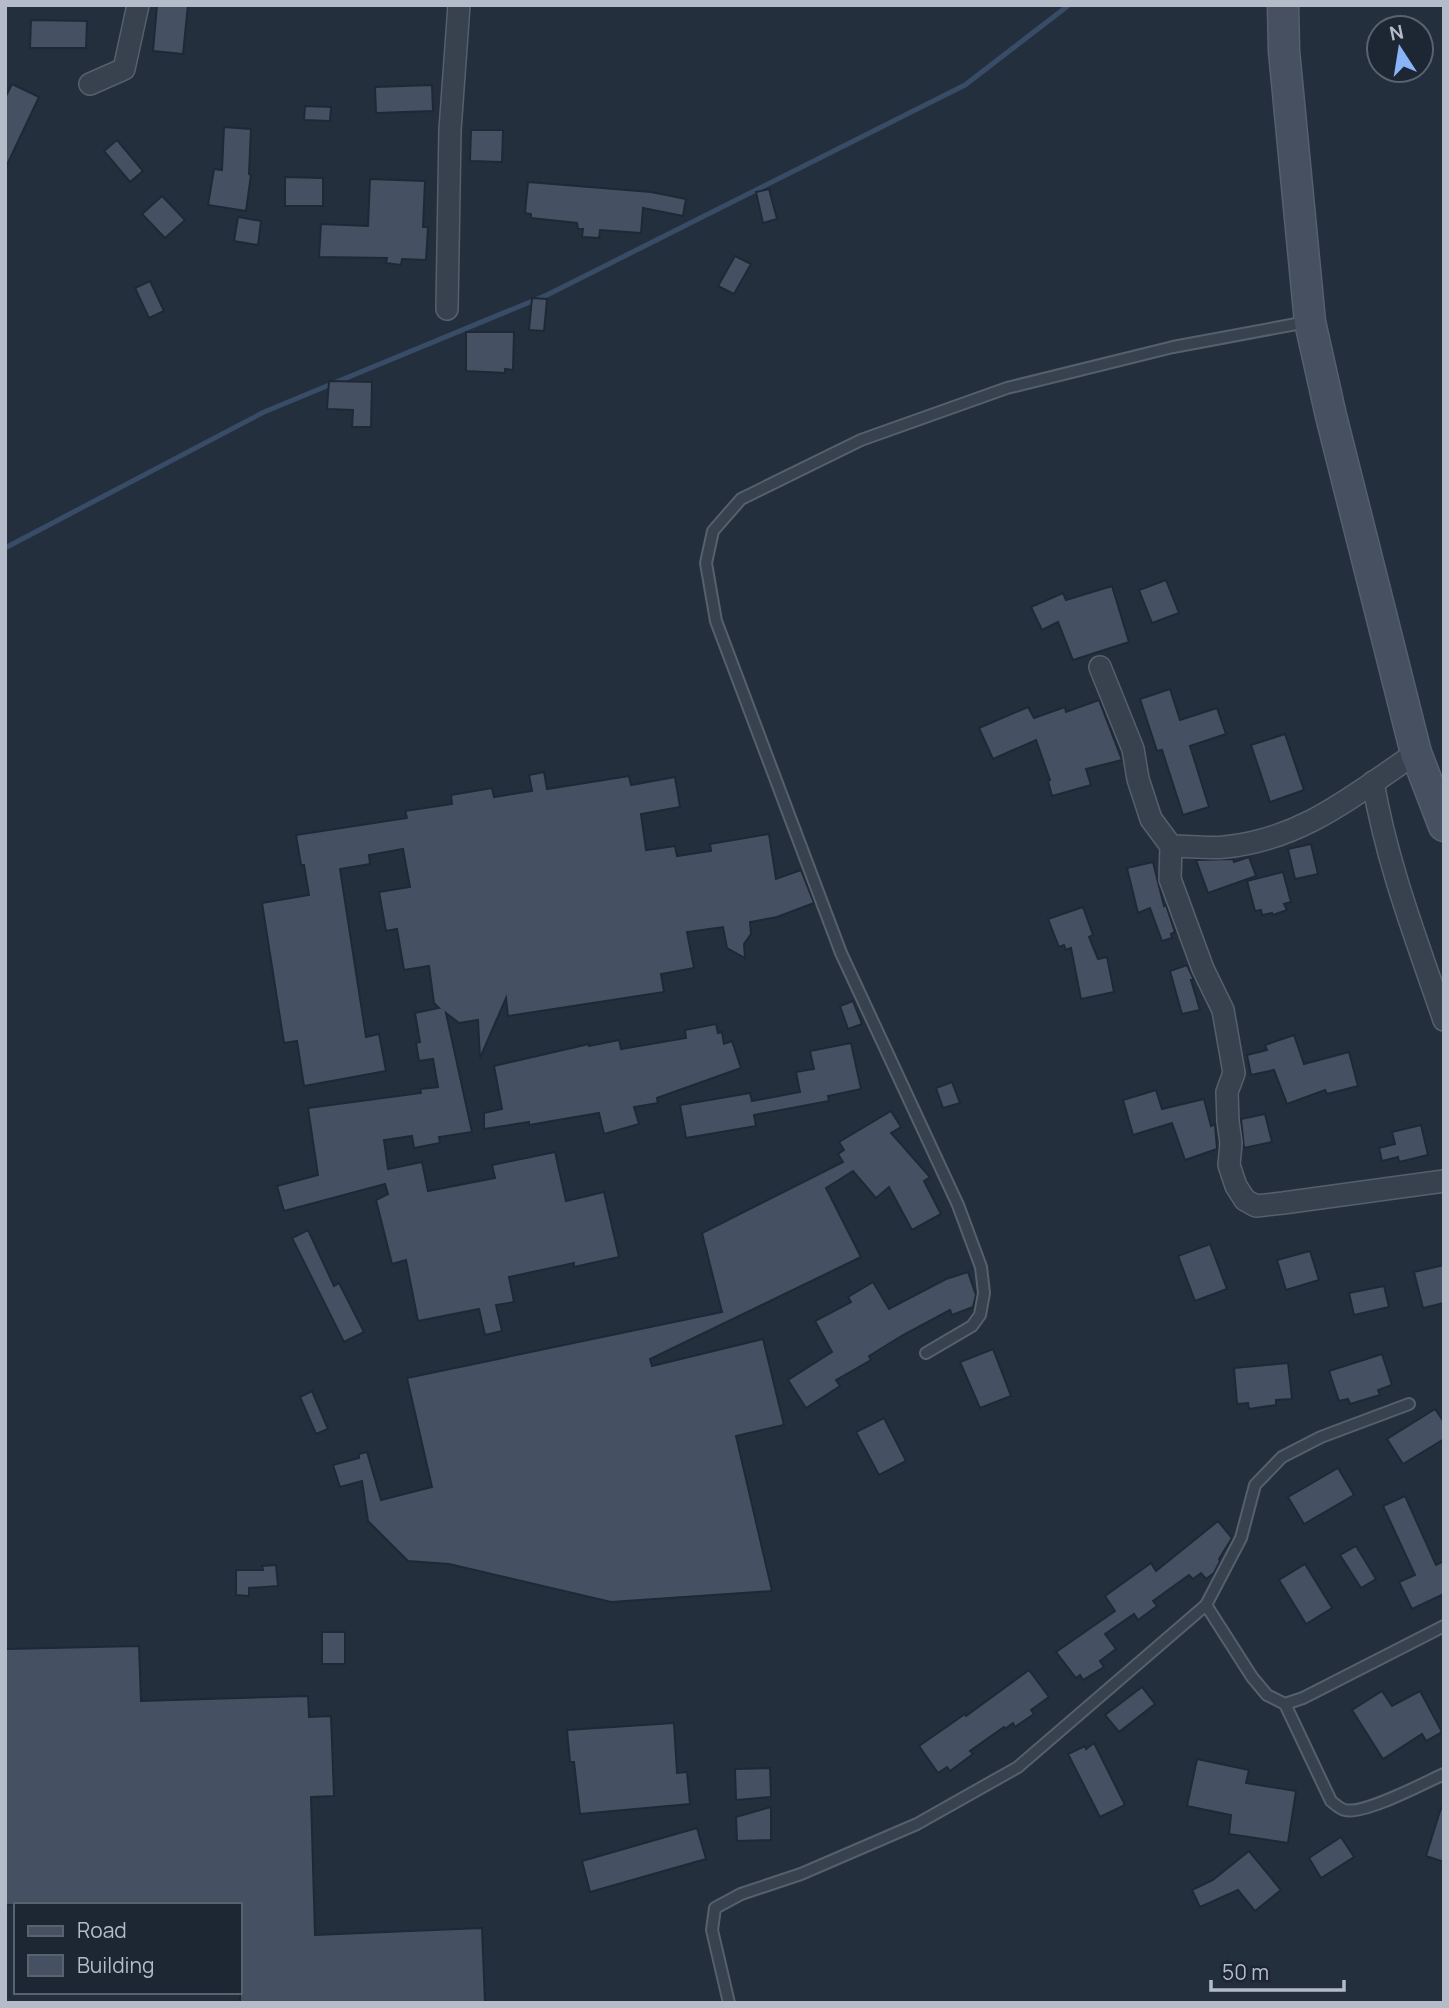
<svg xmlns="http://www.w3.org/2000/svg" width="1449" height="2008" font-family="Manrope,sans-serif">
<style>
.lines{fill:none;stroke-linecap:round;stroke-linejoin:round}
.stream{stroke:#394c67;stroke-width:5}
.building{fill:#455162;stroke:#1f2835;stroke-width:2}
.lane-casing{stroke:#565f6c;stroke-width:14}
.street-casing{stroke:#565f6c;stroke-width:24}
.secondary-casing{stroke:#565f6c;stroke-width:33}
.lane{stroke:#38414e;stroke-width:10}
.street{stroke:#38414e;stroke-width:21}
.secondary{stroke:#465061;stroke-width:30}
</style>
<rect width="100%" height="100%" fill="#242f3e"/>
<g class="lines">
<path class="stream" d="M5,548L264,412L547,295L965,85L1069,5"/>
</g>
<g class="building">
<path d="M157,5H188L183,54L153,51Z"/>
<path d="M31,20L87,21L86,48H30Z"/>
<path d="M12,84L39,97L5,169V98Z"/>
<path d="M432,85L433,111L376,113L375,87Z"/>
<path d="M305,106L331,107L330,121L304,120Z"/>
<path d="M224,127L251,129L249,174L251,175L246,211L208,205L214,169L222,170Z"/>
<path d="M471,130H503L502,162L470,161Z"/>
<path d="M117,140L143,171L130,182L104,151Z"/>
<path d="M285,177L323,178V206H285Z"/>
<path d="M370,179L425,181L423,227H428L426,260L402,259L401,265L386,263L387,258L319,257L321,224L368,226Z"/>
<path d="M528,182L651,192L686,199L683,216L643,208L641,233L600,230L599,238L582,237L583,229H578L577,223L531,218V214L525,213Z"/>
<path d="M769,189L777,219L763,223L756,192Z"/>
<path d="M162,196L185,220L165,238L142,214Z"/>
<path d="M238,217L261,221L258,245L234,241Z"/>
<path d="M735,256L751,264L734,294L718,286Z"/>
<path d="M150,281L164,311L149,318L135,288Z"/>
<path d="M532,298L547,299L544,331L529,330Z"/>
<path d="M466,332H514L513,370L505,369V373L466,371Z"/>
<path d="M329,381L372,382L371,427H352L353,410L327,409Z"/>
<path d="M1166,580L1179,613L1152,623L1139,590Z"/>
<path d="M1112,586L1129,642L1073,660L1058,622L1042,630L1031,607L1063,593L1066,600Z"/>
<path d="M1170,689L1180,720L1217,708L1226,734L1190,746L1209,807L1183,815L1162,750L1157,751L1140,699Z"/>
<path d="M1099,700L1122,760L1086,769L1091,785L1052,796L1048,781L1050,780L1036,740L993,759L979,728L1028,707L1034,718L1065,707L1066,712Z"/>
<path d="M1285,734L1304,790L1270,802L1251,745Z"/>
<path d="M544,772L547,789L629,776L631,785L675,777L680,807L641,814L646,850L675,846L677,856L711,851L710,844L769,834L776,879L801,870L814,903L777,917L750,922L751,934L744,944L745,958L727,948L723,927L687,932L694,968L661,974L664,992L508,1016L506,998L480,1058L478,1020L459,1023L446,1013L472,1132L439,1137L440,1143L414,1148L412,1136L384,1140L388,1169L422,1162L428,1191L495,1178L492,1165L555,1152L566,1201L604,1192L619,1257L574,1267V1263L509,1277L514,1302L496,1305L502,1331L485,1335L479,1309L418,1321L406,1260L392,1264L376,1200L388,1194L385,1184L284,1211L277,1186L318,1175L308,1108L421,1093L420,1089L438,1087L433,1059L419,1061L416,1043L420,1042L415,1013L439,1008L434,1003L429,966L404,970L397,929L386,931L379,892L410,887L403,849L369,855L370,864L340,869L366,1037L379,1034L386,1071L304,1086L297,1041L284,1043L262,903L309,895L304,865H301L296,835L407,818L405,811L452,804L451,795L492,788L494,797L532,791L529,775Z"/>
<path d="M1311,844L1318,874L1295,879L1288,849Z"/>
<path d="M1249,857L1256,876L1208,893L1196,860L1233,859L1234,862Z"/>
<path d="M1153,862L1164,906L1166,905L1175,932L1171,934L1172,938L1162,941L1150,908L1138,913L1127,868Z"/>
<path d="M1283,872L1291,902L1284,904L1287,910L1273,915L1272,913L1262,915L1261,910L1255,911L1247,881Z"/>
<path d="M1083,907L1093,935L1089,937L1098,959L1107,957L1114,992L1081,999L1071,948L1066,950L1064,945L1059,947L1048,919Z"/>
<path d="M1187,965L1194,980H1191L1200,1010L1182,1014L1170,971Z"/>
<path d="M853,1001L862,1024L848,1029L840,1006Z"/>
<path d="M716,1024L718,1033L722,1032L724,1044L732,1041L741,1068L657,1098L658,1103L634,1107L639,1124L604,1134L599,1113L529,1125V1122L484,1129V1113L502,1109L494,1066L589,1044V1046L619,1040L621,1049L686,1038L685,1030Z"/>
<path d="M1294,1035L1304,1064L1349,1052L1358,1086L1327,1094L1325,1090L1287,1104L1274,1070L1251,1075L1247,1055L1267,1050L1265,1045Z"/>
<path d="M851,1043L861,1089L828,1096L829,1101L754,1115L756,1126L686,1138L680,1105L750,1093L752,1101L800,1092L796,1072L814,1069L810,1051Z"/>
<path d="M952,1082L960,1103L943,1108L936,1088Z"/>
<path d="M1156,1090L1162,1109L1204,1099L1211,1126L1215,1124L1217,1149L1185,1160L1172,1123L1133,1135L1123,1100Z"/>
<path d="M891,1111L901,1127L891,1133L930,1177L924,1181L941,1214L912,1230L889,1187L876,1198L853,1171L826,1188L861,1257L650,1359L652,1366L763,1339L784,1425L736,1436L772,1591L611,1602L449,1564L408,1561L368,1521L362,1481L340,1487L333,1465L359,1458V1454L367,1452L381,1500L432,1487L407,1378L722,1312L702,1233L843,1162L838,1154L844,1150L839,1142Z"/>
<path d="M1265,1114L1272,1142L1244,1148L1241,1119Z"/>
<path d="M1421,1125L1428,1155L1399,1162L1398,1157L1382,1161L1379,1148L1395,1144L1392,1132Z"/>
<path d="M308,1230L334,1286L339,1283L364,1332L344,1342L292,1238Z"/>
<path d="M1210,1244L1227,1289L1195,1301L1178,1256Z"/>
<path d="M1310,1251L1319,1280L1286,1290L1277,1260Z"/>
<path d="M1444,1265V1303L1423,1308L1414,1272Z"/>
<path d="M968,1272L976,1295L973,1307L952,1315L950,1310L903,1335L869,1356L871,1360L836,1380L840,1386L806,1408L788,1380L832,1352L815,1321L851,1302L848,1297L873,1282L889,1309L946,1279Z"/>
<path d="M1384,1286L1389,1307L1354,1315L1349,1293Z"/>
<path d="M993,1349L1011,1396L980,1408L960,1362Z"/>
<path d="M1382,1354L1392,1385L1378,1390L1380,1395L1350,1404L1348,1399L1339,1401L1329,1371Z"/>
<path d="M1288,1363L1292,1399L1276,1400V1405L1249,1409L1248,1403L1237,1404L1234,1368Z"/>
<path d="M312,1391L328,1429L316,1434L300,1397Z"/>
<path d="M1435,1409L1444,1422V1439L1403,1464L1387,1439Z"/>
<path d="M884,1418L906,1461L879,1475L856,1432Z"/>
<path d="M1338,1468L1354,1495L1304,1524L1288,1497Z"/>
<path d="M1405,1496L1436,1565L1444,1561V1594L1412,1609L1399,1582L1415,1575L1383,1506Z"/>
<path d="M1218,1521L1232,1538L1219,1559L1220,1561L1214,1573L1206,1579L1201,1573L1193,1579L1189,1575L1153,1601L1157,1606L1138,1620L1134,1614L1105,1634L1116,1649L1100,1661L1104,1667L1083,1680L1080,1675L1076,1678L1056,1652L1115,1611L1105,1596L1151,1563L1156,1571Z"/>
<path d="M1356,1546L1376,1579L1361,1588L1340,1555Z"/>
<path d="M1305,1564L1332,1608L1306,1624L1279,1580Z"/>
<path d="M276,1565L278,1586L249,1588V1596L236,1595V1570H263L262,1566Z"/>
<rect x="322" y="1632" width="23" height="32"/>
<path d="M139,1646L141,1701L308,1696L309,1717L331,1716L334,1796L311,1797L315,1935L482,1928L485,2003H240V1905H5V1649Z"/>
<path d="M1029,1670L1049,1697L1031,1710L1034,1714L1015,1727L1013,1723L1005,1729L1004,1727L970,1751L973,1754L950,1771L947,1767L938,1773L919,1746L965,1714L966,1716Z"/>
<path d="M1142,1687L1155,1704L1119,1732L1105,1715Z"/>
<path d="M1382,1691L1392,1706L1420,1691L1442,1732L1426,1741L1422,1734L1383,1759L1352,1710Z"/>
<path d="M674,1723L677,1773L687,1772L690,1804L580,1814L574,1762H570L567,1730Z"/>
<path d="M1094,1743L1125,1805L1100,1817L1068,1754L1085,1746L1086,1749Z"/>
<path d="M1197,1759L1249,1770L1246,1783L1296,1791L1288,1843L1229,1834L1231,1815L1187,1806Z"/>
<path d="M770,1768L771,1797L736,1800L735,1769Z"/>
<path d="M771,1807V1840L737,1841L736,1817Z"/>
<path d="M1441,1808L1444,1809V1862L1426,1856Z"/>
<path d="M697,1828L706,1859L590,1892L582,1861Z"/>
<path d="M1341,1837L1354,1857L1321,1878L1309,1858Z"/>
<path d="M1249,1851L1281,1890L1255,1911L1238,1890L1200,1907L1192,1890L1213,1880Z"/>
</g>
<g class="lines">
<defs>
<g id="lane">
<path d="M926,1353L972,1326L980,1315L984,1293L981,1267L958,1205L841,953L716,621L706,563L713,531L741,499L861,440L1007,388L1173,347L1307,322"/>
<path d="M1206,1605L1252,1677L1267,1695L1285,1704L1303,1698L1444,1626"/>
<path d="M1285,1704L1331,1801C1335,1804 1340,1809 1345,1810C1364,1815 1424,1783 1444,1774"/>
<path d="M729,2003L712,1930L715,1908L741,1894L801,1874L917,1824L1018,1767L1206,1605L1241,1538L1255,1485L1282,1457L1321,1437L1409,1404"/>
</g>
<g id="street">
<path d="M90,84L124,69L138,5"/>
<path d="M447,309L450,130L459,5"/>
<path d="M1100,667L1133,749L1138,779L1151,819L1171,846C1189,846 1208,849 1225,847C1303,839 1354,795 1416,753"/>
<path d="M1373,782C1387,864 1417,941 1444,1020"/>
<path d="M1171,846L1170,879L1203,969L1223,1010L1234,1073L1227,1092L1228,1121L1231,1143L1229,1165L1236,1186L1245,1200L1256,1206L1283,1203L1444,1181"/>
</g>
<path id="secondary" d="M1283,5L1284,51L1310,322L1331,416L1416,753L1444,826"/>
</defs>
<use href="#lane" class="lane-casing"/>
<use href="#street" class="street-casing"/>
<use href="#secondary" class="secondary-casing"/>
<use href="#lane" class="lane"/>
<use href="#street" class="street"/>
<use href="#secondary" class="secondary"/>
</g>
<rect width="1449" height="2008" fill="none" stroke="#b4bcc9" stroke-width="14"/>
<rect x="14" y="1903" width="228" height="91" fill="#1d2633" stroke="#59626f" stroke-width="2"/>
<rect x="28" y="1926" width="35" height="10" fill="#465061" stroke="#59626f" stroke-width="2"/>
<text x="77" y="1938" font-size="21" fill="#b4bcc9">Road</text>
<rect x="28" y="1955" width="35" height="21" fill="#455162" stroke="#59626f" stroke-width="2"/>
<text x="77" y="1973" font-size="21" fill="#b4bcc9">Building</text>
<g transform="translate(1400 49) rotate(348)"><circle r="33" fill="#1d2633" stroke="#59626f" stroke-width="2"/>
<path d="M0-5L12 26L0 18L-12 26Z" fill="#8ab4f8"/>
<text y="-10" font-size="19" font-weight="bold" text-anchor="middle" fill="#b4bcc9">N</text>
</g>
<path d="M1211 1980v10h133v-10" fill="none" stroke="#b4bcc9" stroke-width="3.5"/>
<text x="1222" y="1980" font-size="21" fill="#b4bcc9" stroke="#1d2633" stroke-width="5" paint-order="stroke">50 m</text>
</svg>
